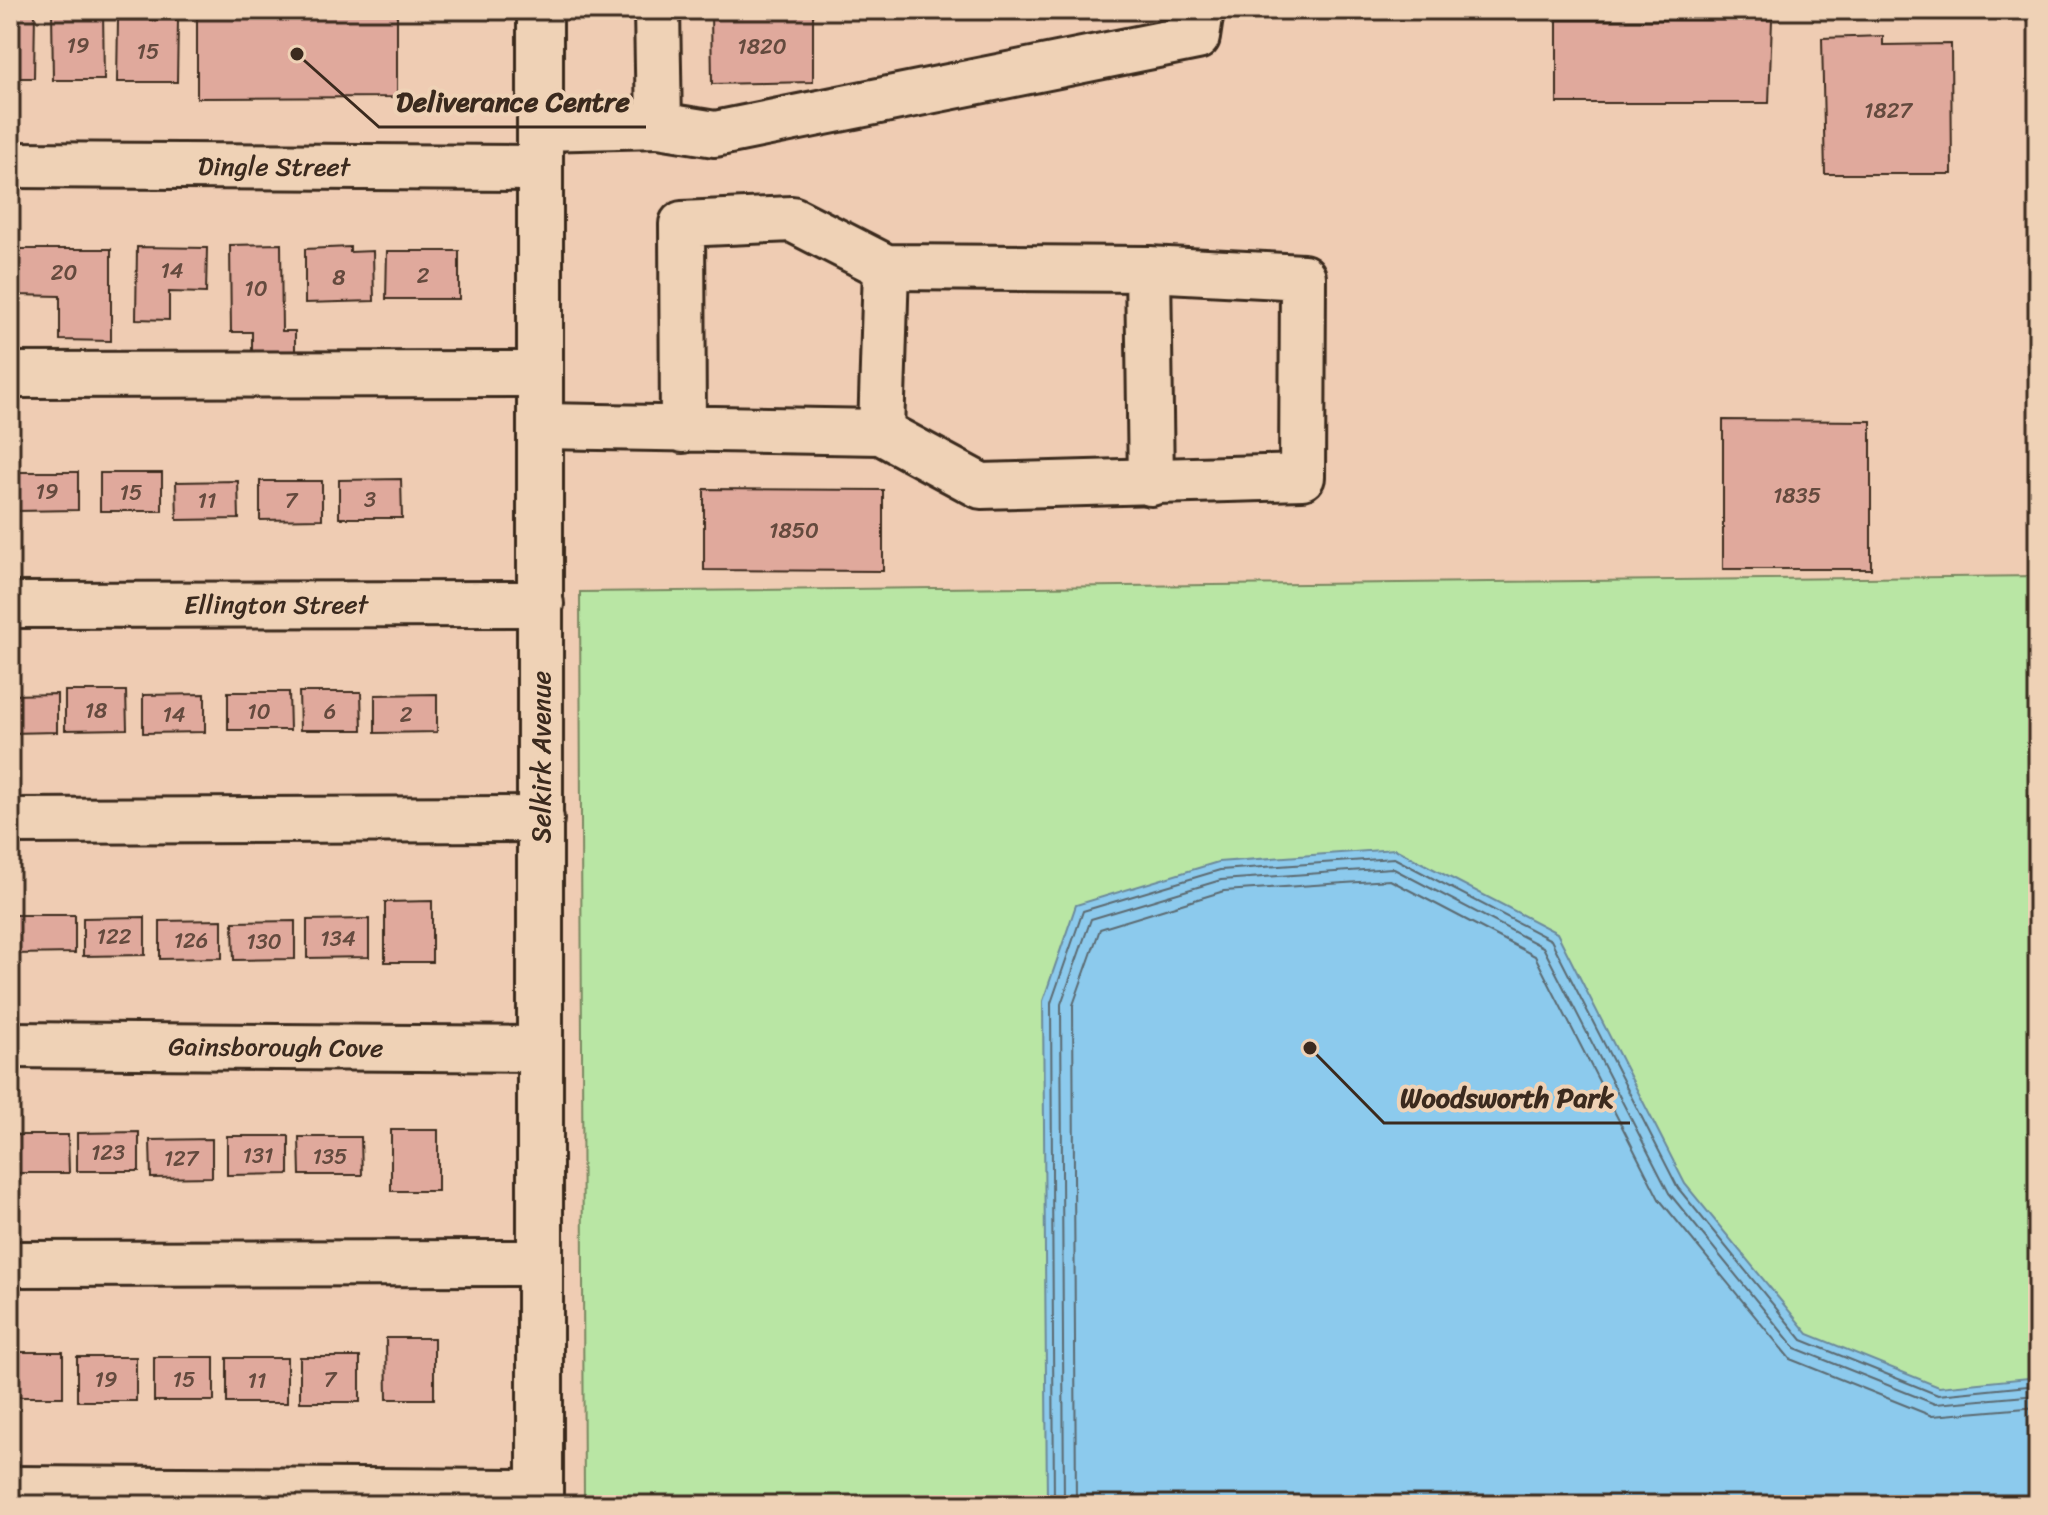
<svg xmlns="http://www.w3.org/2000/svg" width="2048" height="1515" font-family="Sriracha,sans-serif">
<style>
.green{fill:#b9e6a4;stroke:#7a8861;stroke-width:2}
.water{fill:#8ccaed;stroke:#6c8a9a;stroke-width:2}
.lines{fill:none;stroke-linecap:round;stroke-linejoin:round}
.shore{stroke:#5b6a71;stroke-width:2}
.building{fill:#e0a99c;stroke:#3b2a1e;stroke-width:2}
.minor-casing{stroke:#3b2a1e;stroke-width:50}
.minor{stroke:#efd2b6;stroke-width:44}
.labels{text-anchor:middle;stroke-width:8;stroke-linejoin:round;paint-order:stroke}
.number-label{font-size:22px;fill:#644a3e}
.street-label{font-size:26px;fill:#3b2a1e;stroke:#efd2b6}
.leader{fill:none;stroke:#3b2a1e;stroke-width:3}
.callout-dot{fill:#3b2a1e;stroke:#efd2b6;stroke-width:3}
.callout-label{font-size:28px;text-anchor:middle;font-weight:bold;fill:#3b2a1e;stroke:#efd2b6;stroke-width:8;stroke-linejoin:round;paint-order:stroke}
</style>
<rect width="100%" height="100%" fill="#efccb3"/>
<filter id="ink" filterUnits="userSpaceOnUse"><feTurbulence type="fractalNoise" baseFrequency=".0125" numOctaves="2"/><feDisplacementMap in="SourceGraphic" scale="16" xChannelSelector="R" yChannelSelector="G"/><feConvolveMatrix kernelMatrix="1 2 1 2 8 2 1 2 1" color-interpolation-filters="sRGB"/></filter>
<g filter="url(#ink)">
<path class="green" d="M2038,576V1505H584L580,592Z"/>
<path class="water" d="M1395,849L1557,933L1685,1184L1808,1334L1939,1387L2038,1377V1505H1047L1043,1001L1076,905L1218,862Z"/>
<g class="lines">
<g class="shore">
<path d="M1054,1505L1051,1003L1083,911L1220,870L1394,858L1551,940L1678,1188L1802,1340L1938,1395L2038,1385"/>
<path d="M1064,1505L1061,1004L1091,919L1221,880L1392,868L1543,947L1669,1193L1795,1348L1935,1404L2038,1395"/>
<path d="M1076,1505L1073,1005L1100,929L1224,891L1390,880L1535,956L1659,1199L1790,1359L1932,1416L2038,1407"/>
</g>
</g>
<g class="building">
<path d="M10,10H35L34,78H10Z"/>
<path d="M52,10H103L104,80H53Z"/>
<path d="M711,10H813V82L712,84Z"/>
<path d="M197,11H397V97L197,98Z"/>
<path d="M118,20H178L177,82H117Z"/>
<path d="M1557,20H1772L1769,103H1557Z"/>
<path d="M1883,36V45L1951,44L1952,174H1825L1822,38Z"/>
<path d="M281,244L282,331H295V369H252V332H231L230,245Z"/>
<path d="M137,247L207,248L206,293L169,292V320L136,319Z"/>
<path d="M350,247V252L373,251L374,301L305,303V249Z"/>
<path d="M17,249H111V341L60,340V296L16,295Z"/>
<path d="M387,251H459V299H386Z"/>
<path d="M1723,420L1871,421V569H1723Z"/>
<path d="M16,472H78V510L16,511Z"/>
<rect x="100" y="473" width="62" height="38"/>
<path d="M401,479L402,518H339V480Z"/>
<path d="M238,481L239,519L177,520L176,482Z"/>
<path d="M260,481H322V519L260,520Z"/>
<path d="M704,489L883,490V571L704,570Z"/>
<path d="M65,691H126L127,729L65,730Z"/>
<path d="M228,692H289L290,730H228Z"/>
<path d="M299,692H361L362,730H300Z"/>
<path d="M57,694V732L10,733V695Z"/>
<path d="M205,694V732L143,733V695Z"/>
<path d="M437,694V732L375,733V695Z"/>
<path d="M432,901V962H385V902Z"/>
<path d="M13,915H75V953L13,954Z"/>
<path d="M145,917V955L83,956V918Z"/>
<path d="M369,919V957L307,958V920Z"/>
<path d="M222,920V958L160,959V921Z"/>
<path d="M295,921V959L234,960L233,922Z"/>
<rect x="391" y="1130" width="47" height="61"/>
<path d="M139,1132V1171H77V1133Z"/>
<path d="M10,1135H68L69,1173H10Z"/>
<path d="M227,1136H289V1174L227,1175Z"/>
<path d="M299,1137H361L362,1175H300Z"/>
<path d="M212,1139V1177L151,1178L150,1140Z"/>
<path d="M386,1338H434V1399H387Z"/>
<rect x="10" y="1352" width="53" height="45"/>
<rect x="77" y="1357" width="59" height="44"/>
<rect x="154" y="1357" width="60" height="44"/>
<rect x="300" y="1357" width="60" height="45"/>
<rect x="227" y="1358" width="60" height="45"/>
</g>
<g class="lines">
<defs>
<g id="minor">
<path d="M540,10V1505"/>
<path d="M659,125L715,134L1197,37L1201,10"/>
<path d="M540,128L659,125L657,10"/>
<path id="s1" d="M10,165L540,168"/>
<path d="M1148,269L1151,483"/>
<path d="M10,375L540,374"/>
<path d="M541,426L881,432L981,486L1302,477L1303,277L1148,269L886,267L792,219L682,224L683,430"/>
<path d="M881,432L886,267"/>
<path id="s2" d="M10,605L541,604"/>
<path d="M10,821L541,819"/>
<path id="s3" d="M10,1045L540,1049"/>
<path d="M10,1264L540,1263"/>
<path d="M10,1489L540,1492"/>
</g>
</defs>
<use href="#minor" class="minor-casing"/>
<use href="#minor" class="minor"/>
</g>
</g>
<g class="labels">
<g class="number-label">
<text x="78" y="53">19</text>
<text x="762" y="54">1820</text>
<text x="148" y="59">15</text>
<text x="1888" y="118">1827</text>
<text x="172" y="278">14</text>
<text x="64" y="280">20</text>
<text x="423" y="283">2</text>
<text x="339" y="285">8</text>
<text x="256" y="296">10</text>
<text x="47" y="499">19</text>
<text x="131" y="500">15</text>
<text x="1797" y="503">1835</text>
<text x="370" y="507">3</text>
<text x="207" y="508">11</text>
<text x="291" y="508">7</text>
<text x="794" y="538">1850</text>
<text x="96" y="718">18</text>
<text x="259" y="719">10</text>
<text x="330" y="719">6</text>
<text x="174" y="722">14</text>
<text x="406" y="722">2</text>
<text x="114" y="944">122</text>
<text x="338" y="946">134</text>
<text x="191" y="948">126</text>
<text x="264" y="949">130</text>
<text x="108" y="1160">123</text>
<text x="258" y="1163">131</text>
<text x="330" y="1164">135</text>
<text x="181" y="1166">127</text>
<text x="106" y="1387">19</text>
<text x="184" y="1387">15</text>
<text x="330" y="1387">7</text>
<text x="257" y="1388">11</text>
</g>
<g class="street-label">
<text dy="9" stroke="none"><textPath href="#s1" startOffset="264">Dingle Street</textPath></text>
<text dy="9" stroke="none"><textPath href="#s2" startOffset="266">Ellington Street</textPath></text>
<text transform="translate(541 757) rotate(-90)" y="9">Selkirk Avenue</text>
<text dy="9" stroke="none"><textPath href="#s3" startOffset="266">Gainsborough Cove</textPath></text>
</g>
</g>
<path class="leader" d="M297 54L379 127H646M1310 1048L1384 1123H1630"/>
<g class="callout-dot">
<circle cx="297" cy="54" r="8"/>
<circle cx="1310" cy="1048" r="8"/>
</g>
<g class="callout-label">
<text x="513" y="111">Deliverance Centre</text>
<text x="1507" y="1107">Woodsworth Park</text>
</g>
<rect width="2048" height="1515" fill="none" stroke="#efd2b6" stroke-width="40"/>
<rect x="20" y="20" width="2008" height="1475" fill="none" stroke="#3b2a1e" stroke-width="3" filter="url(#ink)"/>
</svg>
